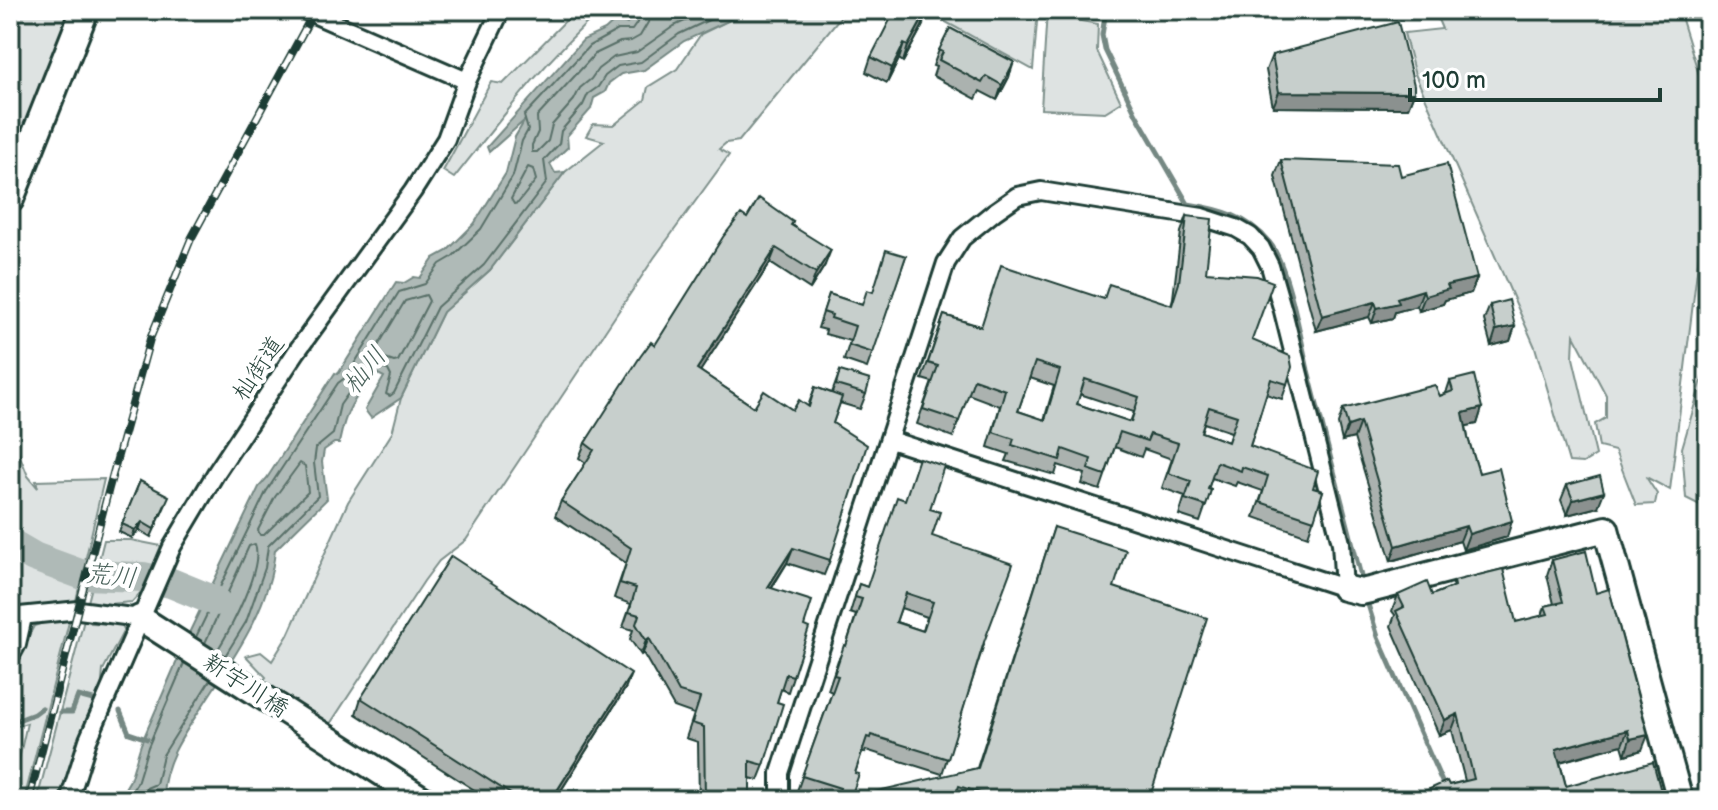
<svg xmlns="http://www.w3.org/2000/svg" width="1718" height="810" font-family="'Balsamiq Sans','Klee One',sans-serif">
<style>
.green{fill:#dee3e2;stroke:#7e908b;stroke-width:2}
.water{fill:#afbab7;stroke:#758883;stroke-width:2}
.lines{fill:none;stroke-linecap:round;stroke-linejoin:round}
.shore{stroke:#596f68;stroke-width:2}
.stream{stroke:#758883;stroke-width:5}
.river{stroke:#afbab7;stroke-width:30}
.street-casing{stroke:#1f3d34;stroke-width:22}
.secondary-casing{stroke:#1f3d34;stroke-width:30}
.primary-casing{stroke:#1f3d34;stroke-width:32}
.street{stroke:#fff;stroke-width:16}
.secondary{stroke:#fff;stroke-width:24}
.primary{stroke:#fff;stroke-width:26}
.rail-casing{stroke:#1f3d34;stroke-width:8}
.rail{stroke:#fff;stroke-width:5;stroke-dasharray:15;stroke-linecap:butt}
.wall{fill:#abb2af;stroke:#1f3d34;stroke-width:2;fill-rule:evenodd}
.shaded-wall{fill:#8b918f;stroke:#1f3d34;stroke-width:2}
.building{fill:#c7cfcc;stroke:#1f3d34;stroke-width:2;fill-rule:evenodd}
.labels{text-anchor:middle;stroke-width:8;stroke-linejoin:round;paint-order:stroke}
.street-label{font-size:24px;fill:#1f3d34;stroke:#fff}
.water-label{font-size:26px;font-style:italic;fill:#4a625b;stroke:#fff}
</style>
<rect width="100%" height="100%" fill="#fff"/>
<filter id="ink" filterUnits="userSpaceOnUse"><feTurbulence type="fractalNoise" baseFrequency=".0125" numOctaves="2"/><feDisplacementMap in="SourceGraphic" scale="16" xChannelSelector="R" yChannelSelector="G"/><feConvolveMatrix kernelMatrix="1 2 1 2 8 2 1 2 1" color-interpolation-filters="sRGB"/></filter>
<g filter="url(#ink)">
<g class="green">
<path d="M10,10H72L10,171Z"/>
<path d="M576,10H601C546,59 500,120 454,178L443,171L491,82L503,84Z"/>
<path d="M743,10H846L739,141L726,143L719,149L729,155L654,258L466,540L439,561L424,581L328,727L262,683L266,677L246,656L261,652L272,661L288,635L348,502L392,433L401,398L443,312L490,270L565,172L604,141L586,136L593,124L614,125L645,100L648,87L677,69L701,34L728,21Z"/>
<path d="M924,10H1038L1033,70Z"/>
<path d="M1047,10L1064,18L1098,24L1097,51L1121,102L1105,112L1041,109Z"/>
<path d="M1434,10H1679L1704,91L1701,238L1670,490L1646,477L1657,494L1655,504L1636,505L1615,451L1599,447L1595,424L1606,418V395L1574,335L1573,358L1596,455L1583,463L1569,462L1535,347L1414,72L1404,33L1442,29Z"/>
<path d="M1706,366L1708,646L1703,628L1704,507L1686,498L1682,448Z"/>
<path d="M10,431L28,476L38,488L36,481L104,479L75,605L10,613Z"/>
<path d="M104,540H131L161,546L143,590L132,602L87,606Z"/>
<path d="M71,614L24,800H10L27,723L10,728V671L34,626Z"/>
<path d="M85,616L91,623L122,624L124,630L103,670L101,692L62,800H37Z"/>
</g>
<path class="water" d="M635,10H743L728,21L684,41L644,70L621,74L609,83L605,92L594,98L591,109L567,136L568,147L550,164L555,173L565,172L490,270L443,312L401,398L371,418L365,410L384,377L378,374C353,398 346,409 339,443H334L324,450L322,462L327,499L275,550C270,608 234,657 203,705C185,733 165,759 163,794H150L146,800H118L130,780L141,744L190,631L259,487L267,478L335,373L338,374L396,282L404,283L414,277L420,278L434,258L447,251L474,224L506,173L515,137L525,120L489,152L487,147L583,40L605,30L617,19L627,24Z"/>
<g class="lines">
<g class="shore">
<path d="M652,10L650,19L640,36L631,41L620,42L595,54L537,117L538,132L532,145V152H537L548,141L552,125L574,100L580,88L591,79L598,69L614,57L637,52L674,26L709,10"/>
<path d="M528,167L533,169L536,180L518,203L514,204L511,199Z"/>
<path d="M426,295L429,301L398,361L394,362L376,356L375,351L405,301Z"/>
<path d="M300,463L305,466L308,492L264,535H260L258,530L275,497Z"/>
<path d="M196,637L266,492L338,383L346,377L399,292L425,284L440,264L452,257L481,229L513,176L522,141L528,130L524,116L589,46L618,30H632L641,17L642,10"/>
<path d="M205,643L249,546L255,544C264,567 230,630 217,651"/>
<path d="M225,656L246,622L265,568L268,546L318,496L314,463L316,448L333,434L340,405L352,388L372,369L379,367L388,370L391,376L386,394L390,396L394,393L437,307L484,265L547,182L544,160L559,144L561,131L583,105L588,94L598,87L605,76L618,66L641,62L679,34L730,10"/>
<path d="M126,800L137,783L148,747L184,663"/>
<path d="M140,800L144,789L156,784L163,755L210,680"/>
</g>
<g class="stream">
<path d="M1106,10L1102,35L1105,50L1136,114L1188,204C1219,209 1248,216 1269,242C1288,264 1301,340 1308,370C1326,442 1345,513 1363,584"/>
<path d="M1391,10L1397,27"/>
<path d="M1366,598L1378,637L1450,800"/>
<path d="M120,711L129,733L147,739"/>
<path d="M61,712H72L78,696L93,700"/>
<path d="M10,723L34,714L42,708"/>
</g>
<path class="river" d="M10,543L34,557L83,575L143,577L171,583L215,601"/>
<defs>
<g id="street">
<path d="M304,10L467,81"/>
<path d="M10,617L79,610L140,618"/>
<path d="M10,657L17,644L23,617"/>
<path d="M69,800L88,740L172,547L216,473L297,351L413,191L446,139L467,81L501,10"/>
<path d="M783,800L780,794V773L946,263L962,238L994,212L1017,196L1041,191L1202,217L1236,228L1250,236L1261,248L1270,266L1283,311L1341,543L1344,588L890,440"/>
</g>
<g id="secondary">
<path d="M1344,588L1361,592L1370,590L1606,529L1680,800"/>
<path d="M140,618L424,800"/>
</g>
<path id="primary" d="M10,199L85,10"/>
</defs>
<use href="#street" class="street-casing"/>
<use href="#secondary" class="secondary-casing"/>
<use href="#primary" class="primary-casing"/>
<use href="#street" class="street"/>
<use href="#secondary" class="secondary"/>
<use href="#primary" class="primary"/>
<defs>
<path id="rail" d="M29,800L109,488L150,339L191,239L315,10"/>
</defs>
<use href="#rail" class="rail-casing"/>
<use href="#rail" class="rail"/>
</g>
<g class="wall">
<path d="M922,27L903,62L899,59L887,83L866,72L871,57Z"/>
<path d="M939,50L1009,77L997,100L980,91L976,99L933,76L936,67L933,66Z"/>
<path d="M1272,55L1414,93L1408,108L1273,107L1266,70Z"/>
<path d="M1281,160L1401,176L1477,278L1471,293L1445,300L1443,304L1419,311L1417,306L1395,312L1393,318L1372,323L1369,317L1316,331L1275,176Z"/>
<path d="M1187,216L1206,272L1252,340L1287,384L1282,399L1266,394L1250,446L1313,488L1323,491L1308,536L1254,517L1263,491L1237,482L1235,486L1212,478L1208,489L1211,490L1200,522L1179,515L1185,496L1162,488L1172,459L1144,449L1141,457L1115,447L1100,490L1082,484L1085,474L1058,465L1055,475L1006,461L1009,454L988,447L1000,406L968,394L953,437L917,424L932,382L922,379L944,315L980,326L1104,299L1171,305L1173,298L1181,232ZM1030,378L1054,386L1044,420L1018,411ZM1080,394L1134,412L1130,422L1077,404ZM1204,423L1231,432L1228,442L1201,432Z"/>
<path d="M747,218L793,222L792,225L825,265L810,289L770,263L700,371L754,407L793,410L808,406L815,387L832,393L840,371L866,394L860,409L840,403L833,423L830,560L824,575L787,563L772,588L804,626L793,676L788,692L781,689L777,702L764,765L758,780L750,778V800H699L698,742L686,738L694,714L674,707L643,653L641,655L630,639L633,630L623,627L631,604L614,598L626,563L555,516L561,501L586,463L579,458L585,443Z"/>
<path d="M906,256L867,368L844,360L850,341L825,334L826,330L818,328L829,294L862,305Z"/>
<path d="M1490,305L1515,326L1510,341L1491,346L1484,320Z"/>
<path d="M1450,381L1482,408L1477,424L1466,426L1468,438L1479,473L1507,537L1463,550L1460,541L1391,561L1354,438L1342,441L1338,424L1343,409L1440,396L1446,393Z"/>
<path d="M140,481L166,504L151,537L139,530L132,538L119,532Z"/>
<path d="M1567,485L1598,507L1567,515L1561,500Z"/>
<path d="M930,509L932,536L984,644L942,774L866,750L865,753L862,752L855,773L850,800H823L797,791L832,692L828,690L838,660L846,646L856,615L850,613L859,584L867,587ZM901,608L927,617L923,631L896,622Z"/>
<path d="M1054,527L1114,587L1149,800H859L977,768Z"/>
<path d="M1552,560L1596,593L1642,750L1625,755L1622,745L1560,762L1566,786L1662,795L1449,785L1465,781L1452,730L1439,735L1391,626L1395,615L1392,611L1398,595H1432L1452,587L1454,581L1516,622L1542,616L1545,606L1554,604L1547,575Z"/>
<path d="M625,689L555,800H490L356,714L361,698Z"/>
</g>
<g class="shaded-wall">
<path d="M927,11L922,27L903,62L908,46Z"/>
<path d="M904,44L899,59L887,83L892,68Z"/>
<path d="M1014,62L1009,77L997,100L1002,85Z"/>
<path d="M1279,92L1414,93L1408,108L1273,107Z"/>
<path d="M776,248L770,263L692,384L697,369Z"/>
<path d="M831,250L825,265L810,289L816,273Z"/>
<path d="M1477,278L1471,293L1445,300L1443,304L1419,311L1425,296L1447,285Z"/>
<path d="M1423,290L1417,306L1395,312L1393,318L1372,323L1377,308L1397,298Z"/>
<path d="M1375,302L1369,317L1316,331L1322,316Z"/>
<path d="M1515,326L1510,341L1491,346L1496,330Z"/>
<path d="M1482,408L1477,424L1458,428L1463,413Z"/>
<path d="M1360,422L1354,438L1342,441L1348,426Z"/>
<path d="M1604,492L1598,507L1567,515L1573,500Z"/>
<path d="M1512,521L1507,537L1463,550L1469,534Z"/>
<path d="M142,522L139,530L132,538L135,530Z"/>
<path d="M1466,526L1460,541L1391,561L1396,546Z"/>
<path d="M793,548L787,563L762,602L768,587Z"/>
<path d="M649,638L643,653L641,655L646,640Z"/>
<path d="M631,674L625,689L555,800H551Z"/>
<path d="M1458,714L1452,730L1439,735L1445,720Z"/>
<path d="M1628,730L1622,745L1551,764L1556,749Z"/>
<path d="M1648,735L1642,750L1625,755L1630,739Z"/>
<path d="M1662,795L1660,800H1643Z"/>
</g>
<g class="building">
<path d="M895,10H925L927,11L908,46L904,44L892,68L871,57Z"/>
<path d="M1398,22L1414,85V93L1279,92L1272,55Z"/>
<path d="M950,28L1014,62L1002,85L986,76L982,83L939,60L943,52L939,50Z"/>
<path d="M1281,160L1398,164L1401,176L1447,164L1477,278L1447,285L1449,289L1425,296L1423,290L1397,298L1399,303L1377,308L1375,302L1322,316Z"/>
<path d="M759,198L793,222L791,225L831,250L816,273L776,248L697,369L754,407L764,391L793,410L799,400L809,407L815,387L842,397L833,423L867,445L830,560L793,548L768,587L812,601L804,626L809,628L793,676L786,674L777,702L783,704L764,765L750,761V800H705L704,727L692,723L700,698L679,692L649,638L646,640L636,624L639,615L629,612L636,588L620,583L631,548L561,501L594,450L585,443L640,357L651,342L655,345L723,237L741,214L747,218Z"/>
<path d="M1187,216L1212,219L1206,272L1257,276L1273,282L1252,340L1290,356L1292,367L1287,384L1271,379L1250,446L1318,471L1313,488L1323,491L1314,520L1260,502L1268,476L1242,467L1241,471L1217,462L1208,489L1211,490L1206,506L1185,499L1191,481L1168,473L1178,443L1150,434L1147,441L1120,432L1105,475L1088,469L1091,459L1063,449L1060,460L1012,445L1014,439L993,432L1005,390L974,379L959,421L923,409L938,366L928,363L944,315L981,327L1001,265L1104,299L1109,284L1172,305L1179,283ZM1035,362L1060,370L1045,420L1018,411ZM1085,379L1139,397L1131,422L1077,404ZM1209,407L1237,416L1228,442L1201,432Z"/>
<path d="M886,250L906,256L873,353L849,345L855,326L831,318L832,315L823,312L829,294L862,305L867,290L873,292Z"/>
<path d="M1509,300L1515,326L1496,330L1490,305Z"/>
<path d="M840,371L870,380L866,394L836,385Z"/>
<path d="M1474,375L1482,408L1463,413L1468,438L1479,473L1499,468L1512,521L1469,534L1466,526L1396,546L1360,422L1348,426L1343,409L1435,385L1440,396L1453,391L1450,381Z"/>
<path d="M919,458L944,466L930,509L940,512L932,536L1013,564L984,642L948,759L871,735L870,738L867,737L855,773L859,774L851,797L838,793L840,788L802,776L838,676L834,675L844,645L846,646L862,599L855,597L859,584L867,587L897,497L905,500ZM906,593L933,602L923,631L896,622Z"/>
<path d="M1600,476L1604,492L1573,500L1567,485Z"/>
<path d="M140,481L169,496L154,529L142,522L135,530L122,524Z"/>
<path d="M1054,527L1126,550L1114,587L1207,618L1149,800H988L989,796L959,786L954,800H859L860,795L978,768Z"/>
<path d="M1586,551L1596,593L1609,589L1648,735L1630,739L1628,730L1556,749L1566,786L1653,762L1662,795L1643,800H1406L1447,781L1449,785L1474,779L1458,714L1445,720L1396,611L1404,607L1398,595L1427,582L1432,595L1455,586L1454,581L1503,569L1516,622L1548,614L1545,606L1563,602L1552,560Z"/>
<path d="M451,556L631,674L551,800H520L361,698Z"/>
</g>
</g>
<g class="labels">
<g class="street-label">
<text transform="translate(258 368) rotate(-56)" y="8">杣街道</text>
<text transform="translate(246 685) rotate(33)" y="8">新宇川橋</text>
</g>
<g class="water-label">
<text transform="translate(364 370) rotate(-51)" y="9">杣川</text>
<text transform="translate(111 575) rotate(6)" y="9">荒川</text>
</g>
</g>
<rect width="1718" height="810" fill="none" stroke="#fff" stroke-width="40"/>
<rect x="20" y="20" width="1678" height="770" fill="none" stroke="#1f3d34" stroke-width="3" filter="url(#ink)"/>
<path d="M1410 88v12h250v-12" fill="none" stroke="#1f3d34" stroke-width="4"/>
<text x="1422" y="88" font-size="24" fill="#1f3d34" stroke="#ffffff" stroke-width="6" paint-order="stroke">100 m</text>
</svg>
